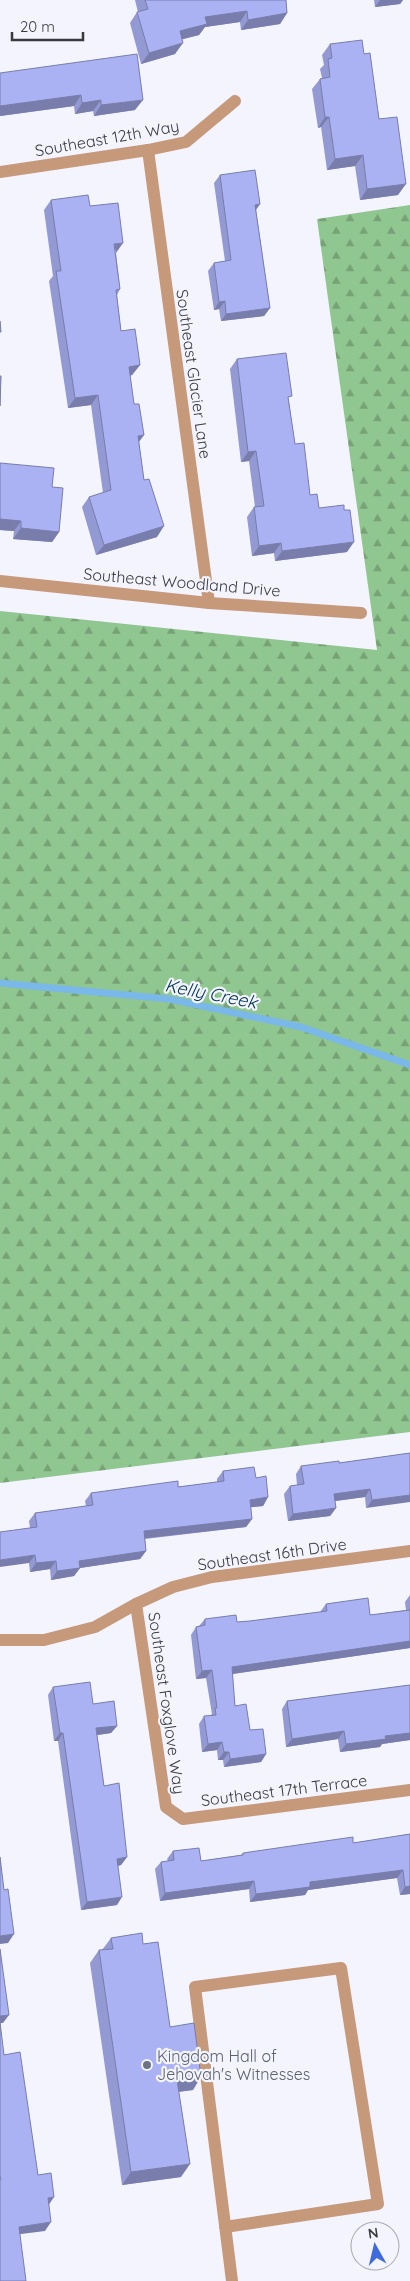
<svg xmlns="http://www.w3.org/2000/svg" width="410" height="2281" font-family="Quicksand,sans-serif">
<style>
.forest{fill:url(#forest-firs)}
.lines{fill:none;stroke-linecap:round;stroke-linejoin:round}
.stream{stroke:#79b8e8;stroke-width:7}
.minor{stroke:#c6997a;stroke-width:12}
.wall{fill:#9399d2}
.shaded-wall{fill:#787dab}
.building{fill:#abb2f4;stroke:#787dab}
.worship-dot{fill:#6b7280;stroke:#f3f4fd;stroke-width:2}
.labels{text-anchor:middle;stroke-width:4.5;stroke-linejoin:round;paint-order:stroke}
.street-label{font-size:16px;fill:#393a3e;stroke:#f3f4fd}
.worship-label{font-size:16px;fill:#5b616d;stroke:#f3f4fd;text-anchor:start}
.water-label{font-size:18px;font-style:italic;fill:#003554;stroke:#f3f4fd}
</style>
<defs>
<pattern id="forest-firs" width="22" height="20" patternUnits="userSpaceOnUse" patternTransform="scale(1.25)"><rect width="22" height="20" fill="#90c68f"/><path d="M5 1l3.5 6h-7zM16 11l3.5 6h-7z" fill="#77a276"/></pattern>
</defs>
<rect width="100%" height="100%" fill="#f3f4fd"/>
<path class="forest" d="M410,205V1432L0,1483V611L377,650L317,219Z"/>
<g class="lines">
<path class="stream" d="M0,983L169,999L301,1027L410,1065"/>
<g class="minor">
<path d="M148,150L209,603"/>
<path d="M0,172L148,150L186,142L235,101"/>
<path d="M0,581L209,603L361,613"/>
<path d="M136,1604L166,1807L183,1819L410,1790"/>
<path d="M0,1640H44L95,1627L136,1604L173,1587L212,1577L410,1551"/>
<path d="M225,2227L378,2204L341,1968L195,1987L229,2257L232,2281"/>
</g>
</g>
<g class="wall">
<path d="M135,0H286L287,13L280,24L241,30L240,22L205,27L199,35L182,39L175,54L141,64L130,23L137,12H138Z"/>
<path d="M374,0H403L400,4L375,7Z"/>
<path d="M330,44L364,54L379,119L398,195L360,200L355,166L327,170L321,127L318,128L312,89L320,79L322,78L320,69L324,65L322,55Z"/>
<path d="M0,73L135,110L94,116L93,111L75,114L74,106L0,116Z"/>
<path d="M220,175L260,204L256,210L270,308L264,316L221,321L219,309L214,310L208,271L214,263L225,261L214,183Z"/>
<path d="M51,200L90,206L116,253L120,289L117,295L121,331L140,365L132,375L130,376L134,404L144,435L139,442L144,480L157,537L96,555L82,507L89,497L103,493L91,405L68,408L49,281L53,276L44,210Z"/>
<path d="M237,359L289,402L295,444L310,495L347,552L275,561L274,553L252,556L247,517L254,507H255L249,461L241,462L230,369Z"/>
<path d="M0,463L52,487L59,532L52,542L13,539L14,531L0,530Z"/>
<path d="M410,1453L366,1508L365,1497L335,1501L336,1508L330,1516L288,1521L284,1494L290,1486L297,1485L296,1474L301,1466L339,1463Z"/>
<path d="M223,1471L256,1478L268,1497L263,1506L250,1507L252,1519L246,1527L145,1539L146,1551L140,1559L80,1568L74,1576L51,1580L50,1569L30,1572L29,1563L30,1528L29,1521L35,1513L86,1506L85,1501L91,1493L178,1487L217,1482V1479Z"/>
<path d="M410,1595V1648L232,1674L235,1706L250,1730L266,1754L261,1762L224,1767L223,1760H218L217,1750L202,1752L199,1724L204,1716H210L212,1714L206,1678L196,1679L191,1635L196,1627L199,1626L205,1619L237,1622L250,1621L320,1612L326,1604L370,1615L406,1610L405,1602Z"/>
<path d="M410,1685V1740L382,1744L380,1747L340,1752L338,1739L286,1747L282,1709L287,1701Z"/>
<path d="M53,1687L93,1704L117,1726L111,1733L97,1735L104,1786L127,1857L121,1865L118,1866L117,1905L81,1910L58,1741H54L48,1695Z"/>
<path d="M410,1834V1894L400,1895L397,1878L308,1890L305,1895L250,1902L249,1889L160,1901L155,1869L161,1862L168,1861L167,1859L173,1851L201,1861L241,1855L243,1853L353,1843Z"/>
<path d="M111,1938L143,1944L170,2027L193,2090L178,2092L181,2177L122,2185L90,1963L99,1950H102Z"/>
</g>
<g class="shaded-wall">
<path d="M380,0H403L400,4L375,7Z"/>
<path d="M247,11L240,22L205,27L199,35L172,42L180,31L205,17Z"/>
<path d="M287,13L280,24L241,30L248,20Z"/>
<path d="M183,43L175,54L141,64L149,53Z"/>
<path d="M81,95L74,106L0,116V106Z"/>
<path d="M101,100L93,111L75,114L82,103Z"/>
<path d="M143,100L135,110L94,116L101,105Z"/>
<path d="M325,117H329L321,127L318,128Z"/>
<path d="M363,155L355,166L327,170L335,159Z"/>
<path d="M406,184L398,195L360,200L367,189Z"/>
<path d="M260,204L254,212L255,205Z"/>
<path d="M123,243L116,253L114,244Z"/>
<path d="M225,301L219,309L214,310L219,302Z"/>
<path d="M270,308L264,316L221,321L226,314Z"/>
<path d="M140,365L132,375L122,377L129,367Z"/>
<path d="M98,395L91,405L68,408L75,398Z"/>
<path d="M144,435L136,445L138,436Z"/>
<path d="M256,451L249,461L241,462L248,452Z"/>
<path d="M0,519L21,521L14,531L0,530Z"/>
<path d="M164,526L157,537L96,555L104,545Z"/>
<path d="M21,528L59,532L52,542L13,539Z"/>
<path d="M354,542L347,552L275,561L282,551Z"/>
<path d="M281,543L274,553L252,556L259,546Z"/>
<path d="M370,1489L365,1497L328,1502L334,1494Z"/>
<path d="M410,1495V1502L366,1508L372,1500Z"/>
<path d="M268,1497L263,1506L244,1508L250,1500Z"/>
<path d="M336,1508L330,1516L288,1521L293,1514Z"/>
<path d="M252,1519L246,1527L138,1539L144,1531Z"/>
<path d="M146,1551L140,1559L73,1569L79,1561Z"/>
<path d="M35,1555L29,1563L0,1567V1560Z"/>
<path d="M56,1561L50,1569L30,1572L36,1563Z"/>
<path d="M80,1568L74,1576L51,1580L57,1571Z"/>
<path d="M410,1641V1648L226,1675L232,1667Z"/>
<path d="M212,1670L206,1678L196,1679L202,1671Z"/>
<path d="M117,1726L111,1733L91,1736L96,1728Z"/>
<path d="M344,1731L338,1739L286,1747L292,1739Z"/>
<path d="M60,1733H63L58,1741H54Z"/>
<path d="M410,1733V1740L382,1744L380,1747L340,1752L346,1744L385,1736Z"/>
<path d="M222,1742L217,1750L202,1752L208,1744Z"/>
<path d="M224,1752H229L223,1760H218Z"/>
<path d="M266,1754L261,1762L224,1767L230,1759Z"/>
<path d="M127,1857L121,1865L112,1867L117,1859Z"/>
<path d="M403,1870L397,1878L308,1890L305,1895L250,1902L256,1894L310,1882Z"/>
<path d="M254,1881L249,1889L160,1901L165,1893Z"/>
<path d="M410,1886V1894L400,1895L405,1887Z"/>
<path d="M122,1897L117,1905L81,1910L87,1902Z"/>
<path d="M14,1934L8,1943L0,1944V1936Z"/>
<path d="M9,2015L3,2023H0V2016Z"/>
<path d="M201,2077L193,2090L168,2093L177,2080Z"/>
<path d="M190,2164L181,2177L122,2185L131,2172Z"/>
<path d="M54,2197L48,2206V2198Z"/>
<path d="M51,2222L45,2231L13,2235L19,2227Z"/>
</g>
<g class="building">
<path d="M145,0H286L287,13L248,20L247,11L205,17L207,24L180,31L183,43L149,53L137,12L148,9Z"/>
<path d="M362,40L364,54L370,53L379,119L397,117L406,184L367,189L363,155L335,159L329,117H325L320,79L330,77L328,59L332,58L330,44Z"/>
<path d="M137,54L143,100L101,105V100L82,103L81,95L0,106V73Z"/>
<path d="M255,170L260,204L255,205L270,308L226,314L225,301L219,302L214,263L231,260L220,175Z"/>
<path d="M88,195L90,206L118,203L123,243L114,244L120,289L116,290L121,331L135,329L140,365L129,367L134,404H139L144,435L138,436L144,480L149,479L164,526L104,545L89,497L111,490L98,395L75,398L56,271H61L51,200Z"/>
<path d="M0,321L1,332H0Z"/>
<path d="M286,353L292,396L288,397L295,444L304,443L310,495L317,494L319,508L344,505V510H350L354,542L282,551L281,543L259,546L254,507L264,506L256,451L248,452L237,359Z"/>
<path d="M0,376H1L0,406Z"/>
<path d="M0,463L54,468L52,487L63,488L59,532L21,528V521L0,519Z"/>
<path d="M410,1453V1495L372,1500L370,1489L334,1494L336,1508L293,1514L290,1486L304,1484L301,1466L339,1461V1463Z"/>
<path d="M254,1467L256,1478L266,1476L268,1497L250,1500L252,1519L144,1531L146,1551L79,1561L80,1568L57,1571L56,1561L36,1563L35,1555L0,1560V1532L37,1527L35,1513L93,1505L91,1493L178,1481V1487L224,1481L223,1471Z"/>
<path d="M368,1598L370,1615L410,1610V1641L232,1667L235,1706L246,1704L250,1730L263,1729L266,1754L230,1759L229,1752H224L222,1742L208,1744L204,1716L216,1715L215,1708H217L212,1670L202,1671L196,1627L205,1625V1619L236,1615L237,1622L250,1621L327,1611L326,1604Z"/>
<path d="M90,1682L93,1704L114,1701L117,1726L96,1728L104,1786L119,1783L127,1857L117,1859L122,1897L87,1902L63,1733H60L53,1687Z"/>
<path d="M410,1685V1733L385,1736L386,1739L346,1744L344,1731L292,1739L287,1701Z"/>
<path d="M410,1834V1886L405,1887L403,1870L310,1882V1887L256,1894L254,1881L165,1893L161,1862L174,1860L173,1851L199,1848L201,1861L243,1855V1853L353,1837V1843Z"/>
<path d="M0,1857L4,1890L8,1889L14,1934L0,1936Z"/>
<path d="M142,1933L143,1944L158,1942L170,2027L194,2023L201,2077L177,2080L190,2164L131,2172L99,1950L113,1949L111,1938Z"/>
<path d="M0,1949L9,2015L0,2016Z"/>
<path d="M0,2022L4,2055L20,2052L38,2175L51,2173L54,2197L48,2198L51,2222L19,2227L26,2281H0V2180H1L0,2175Z"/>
</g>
<circle class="worship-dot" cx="147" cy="2065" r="5"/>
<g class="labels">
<g class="street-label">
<text transform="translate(107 138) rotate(-10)" y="6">Southeast 12th Way</text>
<text transform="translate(194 374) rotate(82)" y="6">Southeast Glacier Lane</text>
<text transform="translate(182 582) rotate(5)" y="6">Southeast Woodland Drive</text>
<text transform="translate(272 1554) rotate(-8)" y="6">Southeast 16th Drive</text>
<text transform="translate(167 1703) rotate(82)" y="6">Southeast Foxglove Way</text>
<text transform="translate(284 1790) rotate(-7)" y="6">Southeast 17th Terrace</text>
</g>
<g class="worship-label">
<text x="157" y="2062">Kingdom Hall of<tspan x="157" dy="18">Jehovah's Witnesses</tspan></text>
</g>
<g class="water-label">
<text transform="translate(211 994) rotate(11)" y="6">Kelly Creek</text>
</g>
</g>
<g transform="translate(375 2246) rotate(352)"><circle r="24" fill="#f3f4fd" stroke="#a9aab1"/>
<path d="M0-4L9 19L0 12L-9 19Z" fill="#406bdd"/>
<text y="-8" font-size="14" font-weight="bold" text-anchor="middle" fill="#393a3e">N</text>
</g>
<path d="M12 32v8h71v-8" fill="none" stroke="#393a3e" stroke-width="2.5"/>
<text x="20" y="32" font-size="15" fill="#393a3e" stroke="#f3f4fd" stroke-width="4" paint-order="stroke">20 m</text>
</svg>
